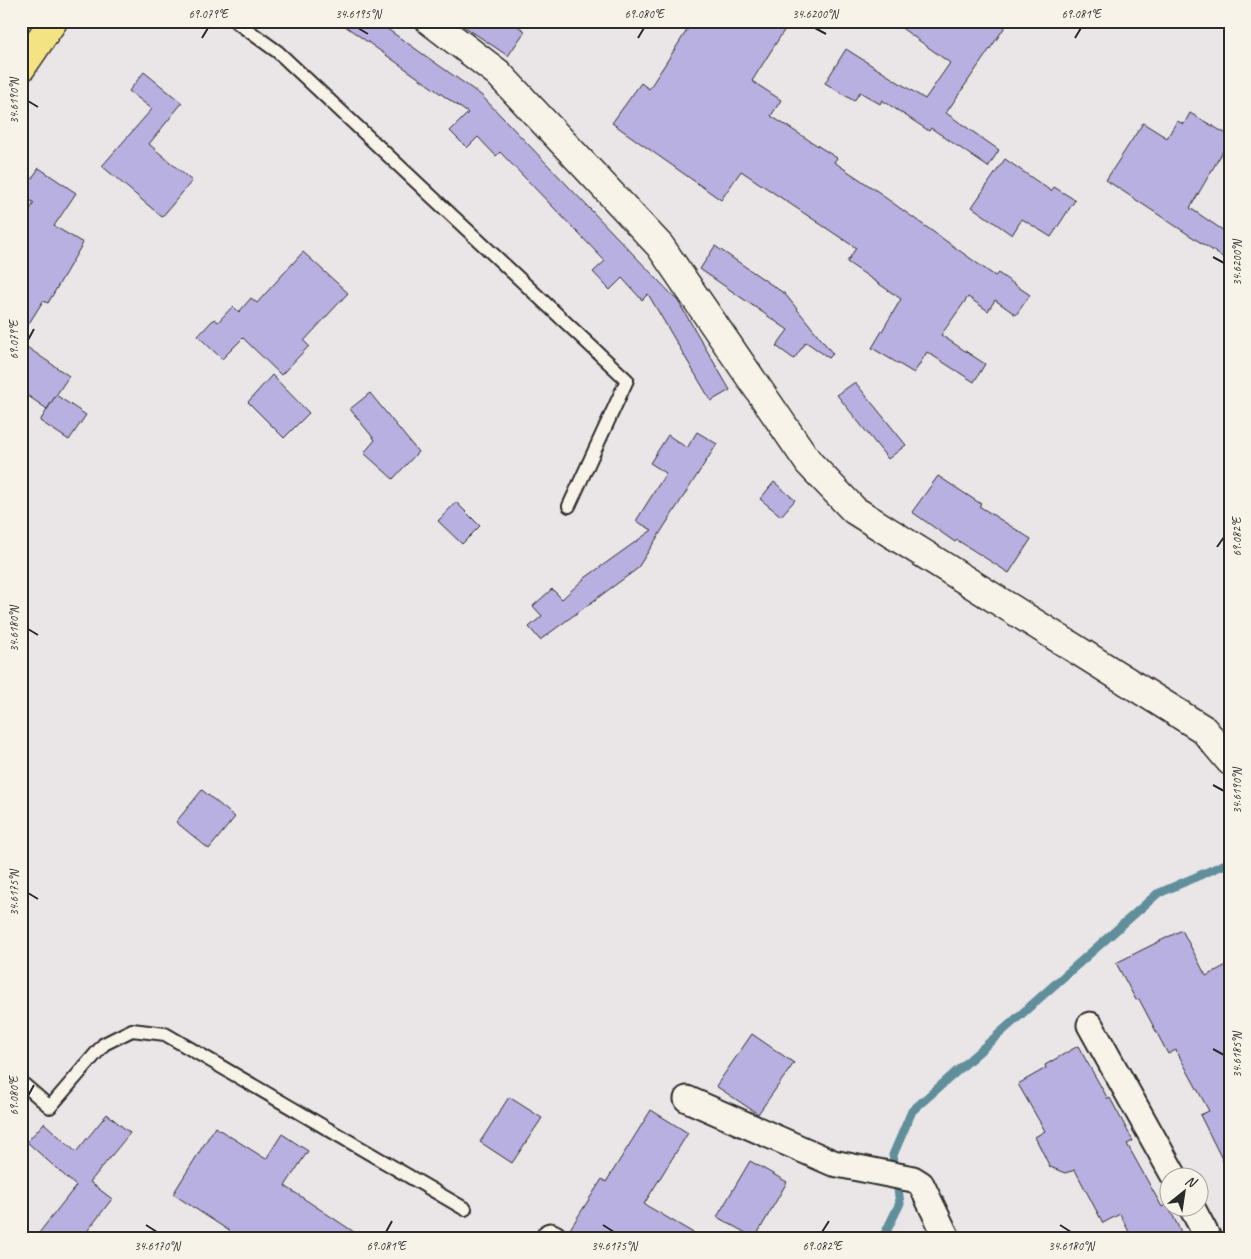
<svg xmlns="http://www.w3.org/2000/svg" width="1251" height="1259" font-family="Caveat,sans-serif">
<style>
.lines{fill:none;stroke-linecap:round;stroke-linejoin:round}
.stream{stroke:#618f9b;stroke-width:9}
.building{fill:#b8b0e1;stroke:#2b2b2b}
.lane-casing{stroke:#2b2b2b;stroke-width:16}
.street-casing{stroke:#2b2b2b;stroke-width:29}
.secondary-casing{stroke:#2b2b2b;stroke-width:31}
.highway-casing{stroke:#2b2b2b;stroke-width:31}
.lane{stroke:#f7f3e8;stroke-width:12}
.street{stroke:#f7f3e8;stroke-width:25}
.secondary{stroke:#f7f3e8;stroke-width:28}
.highway{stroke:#f4e382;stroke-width:28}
.ticks{fill:none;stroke:#2b2b2b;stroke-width:2}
.neatline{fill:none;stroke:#2b2b2b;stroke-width:2}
.ticks-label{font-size:12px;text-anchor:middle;fill:#2b2b2b}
</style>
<rect width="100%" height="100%" fill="#eae6e7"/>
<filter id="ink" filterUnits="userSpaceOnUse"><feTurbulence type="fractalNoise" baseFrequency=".02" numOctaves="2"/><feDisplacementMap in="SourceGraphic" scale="10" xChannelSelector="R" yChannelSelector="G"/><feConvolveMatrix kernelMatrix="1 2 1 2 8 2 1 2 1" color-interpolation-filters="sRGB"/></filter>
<g filter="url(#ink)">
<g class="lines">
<path class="stream" d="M883,1238L900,1203L893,1155L912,1111L1157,894L1230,862"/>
</g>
<g class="building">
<path d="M338,21H376L481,95L678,301L730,390L711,401L648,294L642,300L622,278L610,290L593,272L605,261L500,152L496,156L478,137L467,148L450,131L468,113Z"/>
<path d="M456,21H510L525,31L508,56Z"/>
<path d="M693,21H790L752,81L781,100L771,116L837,158L834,162L883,195V196L995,276L998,273L1030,295L1016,315L995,300L988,311L968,297L941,335L985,364L974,382L927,352L914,373L872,348L901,299L847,262L856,248L741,171L721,200L612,123L641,83L649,89Z"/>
<path d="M892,21H1009L946,113L999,150L988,167L931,128L929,131L882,100L880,104L860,92L854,101L825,83L846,49L925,99L950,63Z"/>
<path d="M144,72L182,103L149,144L192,181L162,217L102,166L152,109L129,91Z"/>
<path d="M1190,113L1230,136V139L1190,208L1230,235V262L1106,180L1143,123L1167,138L1177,121L1184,124Z"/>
<path d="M1005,159L1051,191L1054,187L1075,200L1051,237L1022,219L1012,235L972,207Z"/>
<path d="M39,168L76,193L54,226L83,243L48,303L43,301L21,336V224L34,203L21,194Z"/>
<path d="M715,246L785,294L833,354L829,358L806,342L794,359L776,346L788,330L700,269Z"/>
<path d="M303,252L348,293L304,341L309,346L281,375L243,338L222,359L198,336L214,319L218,322L233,306L239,312L251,298L257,303Z"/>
<path d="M21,343L69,376L47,409L21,391Z"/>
<path d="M272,375L309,413L284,438L248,402Z"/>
<path d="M855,382L906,445L888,459L837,395Z"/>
<path d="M370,393L418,452L393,479L364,453L375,440L350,409Z"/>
<path d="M56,395L86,415L69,440L40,421Z"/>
<path d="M697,432L717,444L637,569L540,640L529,627L542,616L533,606L552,589L562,599L585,578L652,530L636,521L666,473L650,463L668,435L687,448Z"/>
<path d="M938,476L981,504L979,506L1031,539L1009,573L957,540L955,542L912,512Z"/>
<path d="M774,482L795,500L781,516L760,499Z"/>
<path d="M456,502L480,526L462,544L438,521Z"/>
<path d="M202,790L235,817L209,849L176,822Z"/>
<path d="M1182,930L1206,976L1230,963V1175L1200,1115L1209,1111L1176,1050L1168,1054L1139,999L1136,1000L1116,963Z"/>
<path d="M752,1034L794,1063L758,1114L716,1086Z"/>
<path d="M1078,1046L1108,1099L1110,1098L1133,1141L1127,1144L1162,1207L1167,1204L1184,1238H1132L1120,1214L1103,1223L1075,1170L1065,1173L1050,1167L1035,1137L1045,1131L1018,1084L1046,1068L1045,1065Z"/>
<path d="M509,1097L542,1118L512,1163L480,1142Z"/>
<path d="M651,1110L688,1133L644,1204L702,1238H583L570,1229L602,1179L606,1182Z"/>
<path d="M107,1114L130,1133L90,1182L112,1199L82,1238H35L76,1186L27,1142L44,1123L76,1152Z"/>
<path d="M215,1127L266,1159L282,1134L308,1151L285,1186L363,1238H240L173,1194Z"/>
<path d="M750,1161L787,1182L755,1238L717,1217Z"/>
</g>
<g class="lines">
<defs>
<g id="lane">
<path d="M235,21L278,52L627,380L569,506"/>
<path d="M21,1082L50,1107L104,1044L132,1030L165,1034L465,1209"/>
</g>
<g id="street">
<path d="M1090,1025L1174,1176"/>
<path d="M687,1099L833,1163L913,1179L921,1184L947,1238"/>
<path d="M1191,1206L1208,1238"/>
<path d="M550,1236L554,1238"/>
</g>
<path id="secondary" d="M430,21L498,73L660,246L809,463L854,510L1203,729L1230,761"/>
<path id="highway" d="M21,68L53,21"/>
</defs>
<use href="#lane" class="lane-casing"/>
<use href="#street" class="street-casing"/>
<use href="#secondary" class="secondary-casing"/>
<use href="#highway" class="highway-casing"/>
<use href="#lane" class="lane"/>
<use href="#street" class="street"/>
<use href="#secondary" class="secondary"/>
<use href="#highway" class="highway"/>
</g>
</g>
<path class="ticks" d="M358,28L368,34M815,28L826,34M202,38L208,28M638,38L644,28M1075,38L1081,28M28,101L38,107M1213,257L1224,263M28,340L34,329M1217,547L1224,537M28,629L38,635M1213,785L1224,791M28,893L38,899M1213,1049L1224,1055M28,1096L34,1085M146,1225L157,1232M603,1225L614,1232M1060,1225L1071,1232M386,1232L392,1221M822,1232L829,1221"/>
<rect width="1251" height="1259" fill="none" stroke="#f7f3e8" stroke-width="55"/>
<g transform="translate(1184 1192) rotate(30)"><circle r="24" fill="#f7f3e8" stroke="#a5a39c"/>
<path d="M0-4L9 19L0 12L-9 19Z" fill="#2b2b2b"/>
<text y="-8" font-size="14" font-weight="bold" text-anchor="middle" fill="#2b2b2b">N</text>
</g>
<rect x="28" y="28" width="1196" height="1204" class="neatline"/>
<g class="ticks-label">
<text x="208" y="18">69.079°E</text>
<text x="358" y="18">34.6195°N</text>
<text x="644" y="18">69.080°E</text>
<text x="815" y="18">34.6200°N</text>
<text x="1081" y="18">69.081°E</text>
<text transform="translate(14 101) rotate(-90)" y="4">34.6190°N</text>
<text transform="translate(1237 263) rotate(-90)" y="4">34.6200°N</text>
<text transform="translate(14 340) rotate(-90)" y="4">69.079°E</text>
<text transform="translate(1237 537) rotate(-90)" y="4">69.082°E</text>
<text transform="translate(14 629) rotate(-90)" y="4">34.6180°N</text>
<text transform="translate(1237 791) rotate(-90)" y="4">34.6190°N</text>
<text transform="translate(14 893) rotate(-90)" y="4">34.6175°N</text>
<text transform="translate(1237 1055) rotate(-90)" y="4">34.6185°N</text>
<text transform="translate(14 1096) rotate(-90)" y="4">69.080°E</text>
<text x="157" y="1250">34.6170°N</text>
<text x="386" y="1250">69.081°E</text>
<text x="614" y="1250">34.6175°N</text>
<text x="822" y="1250">69.082°E</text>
<text x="1071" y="1250">34.6180°N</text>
</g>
</svg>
